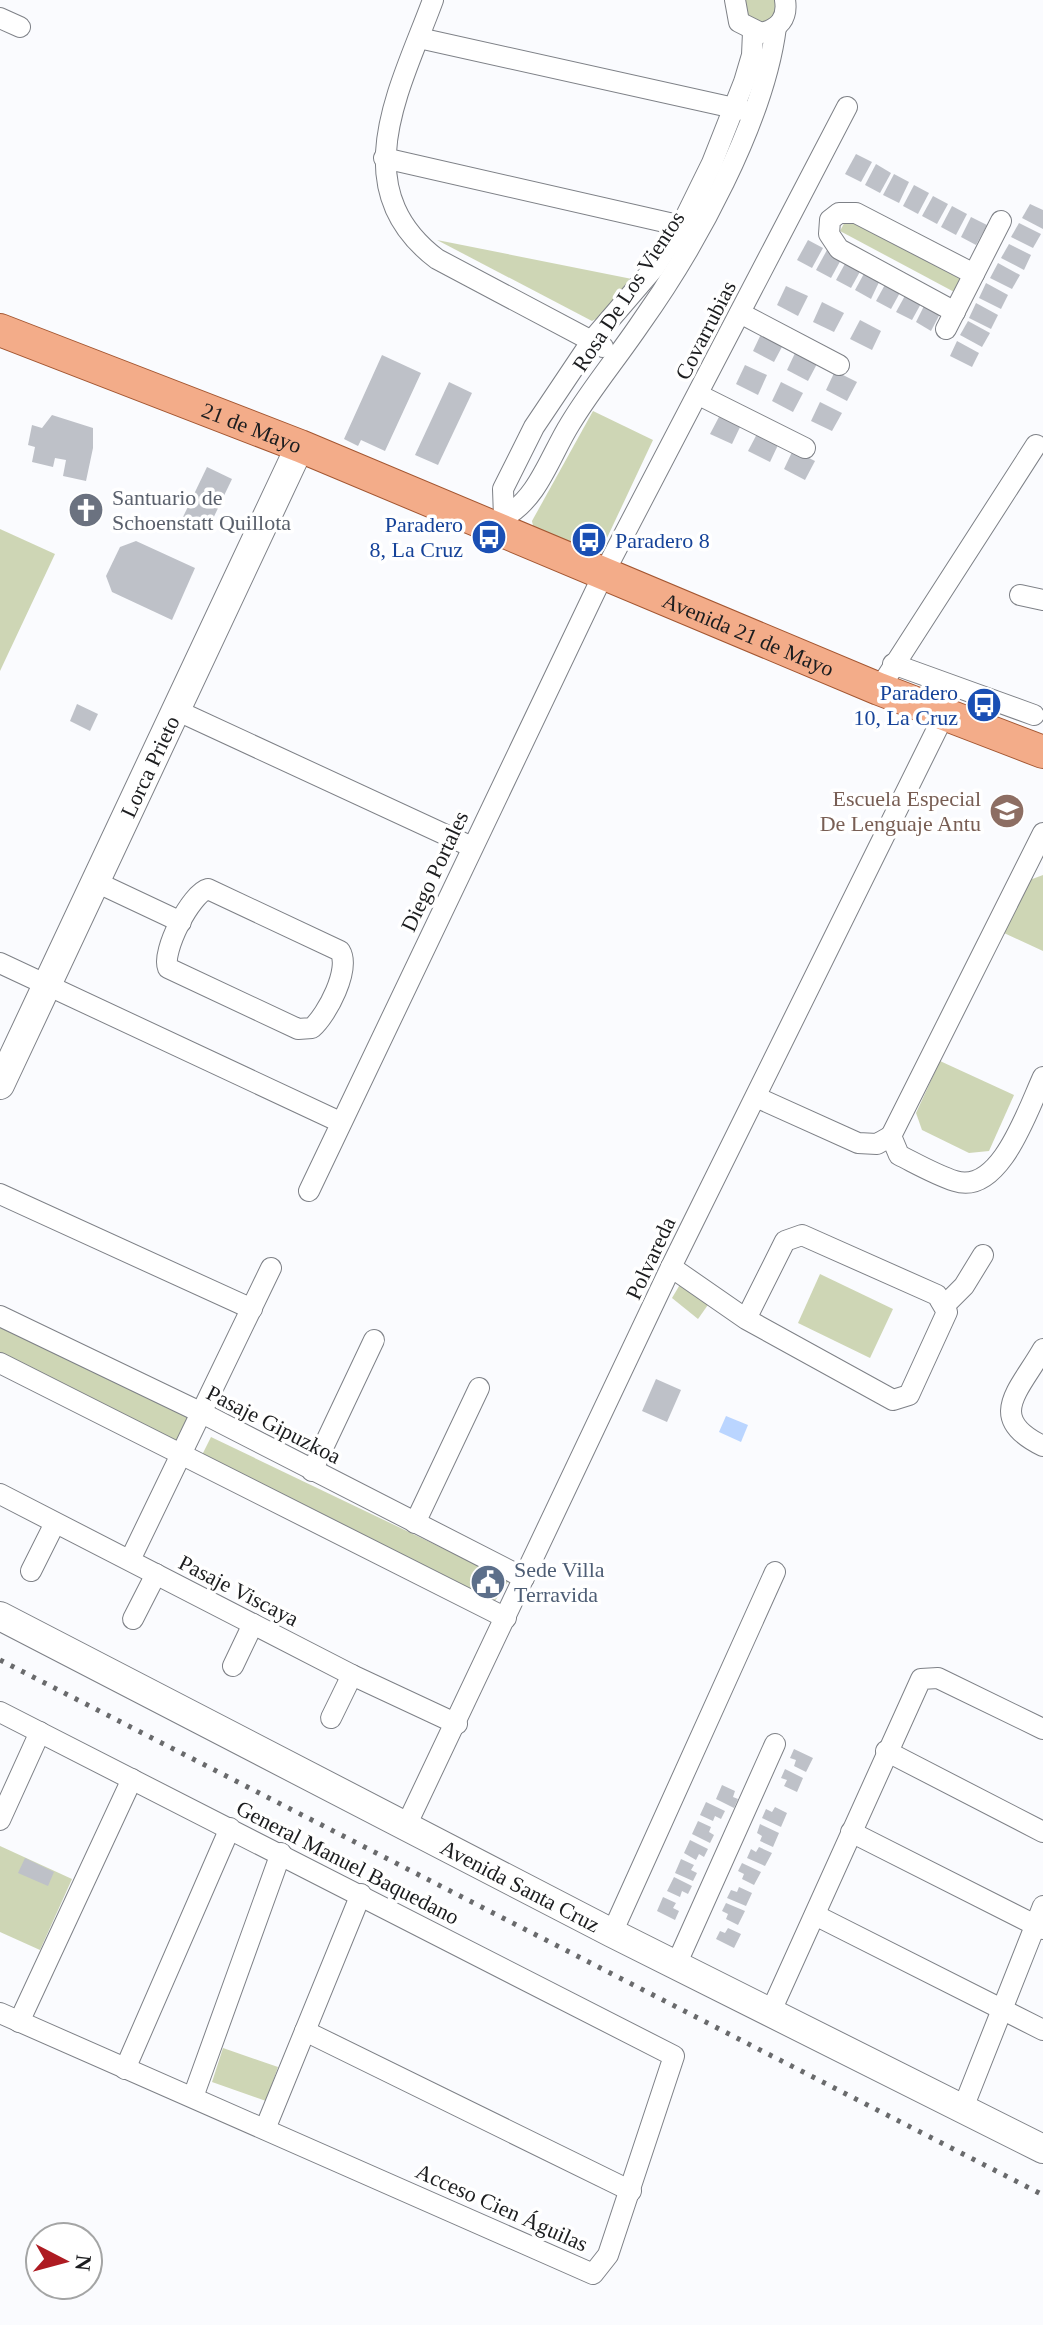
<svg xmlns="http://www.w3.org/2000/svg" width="1043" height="2325" font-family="Georgia,serif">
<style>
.green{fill:#ced6b5}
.water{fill:#bad5ff}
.building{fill:#bec1c8}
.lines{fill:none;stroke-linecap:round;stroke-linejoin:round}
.street-casing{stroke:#7e8187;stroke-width:22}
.secondary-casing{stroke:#7e8187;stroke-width:30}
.primary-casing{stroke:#a35631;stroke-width:34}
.street{stroke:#fff;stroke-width:20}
.secondary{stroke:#fff;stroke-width:28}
.primary{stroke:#f3ac89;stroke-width:32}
.rail{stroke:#696a6c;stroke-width:5;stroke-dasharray:4 8;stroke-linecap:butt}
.labels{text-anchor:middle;stroke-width:7;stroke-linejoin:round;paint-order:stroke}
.street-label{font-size:22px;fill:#1c1d1f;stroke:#fff}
.worship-label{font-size:22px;fill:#5b616d;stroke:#fff;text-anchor:start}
.transit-label{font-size:22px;fill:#164399;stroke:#fff;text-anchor:end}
.education-label{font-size:22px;fill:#785e54;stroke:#fff;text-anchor:end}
.service-label{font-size:22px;fill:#4e5e75;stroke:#fff;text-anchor:start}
</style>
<rect width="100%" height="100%" fill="#fafbfe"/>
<g class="green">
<path d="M741,0H779L773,22L748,23Z"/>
<path d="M851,210L969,273L958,294L840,231Z"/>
<path d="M437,240L632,279L609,312L592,321Z"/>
<path d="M593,411L653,440L599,555L534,531L532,521Z"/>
<path d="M0,529L55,554L0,671Z"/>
<path d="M1043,875V951L1004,933L1027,881Z"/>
<path d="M940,1061L1014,1095L989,1151L969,1153L922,1130L916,1113Z"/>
<path d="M688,1271L717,1292L698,1319L672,1298Z"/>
<path d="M820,1274L893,1309L870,1358L798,1323Z"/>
<path d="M0,1316L202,1413L180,1456L0,1363Z"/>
<path d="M211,1437L509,1580L493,1604L200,1459Z"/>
<path d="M0,1846L72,1879L40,1950L0,1932Z"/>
<path d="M223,2048L278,2067L266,2101L212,2082Z"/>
</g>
<path class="water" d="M726,1416L748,1425L741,1442L719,1432Z"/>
<g class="building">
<path d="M856,154L872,162L861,182L845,174Z"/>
<path d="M876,164L891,173L880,193L865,185Z"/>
<path d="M894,174L909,182L899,203L883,195Z"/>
<path d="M914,185L929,193L918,214L903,206Z"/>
<path d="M933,196L948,204L937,224L922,216Z"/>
<path d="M1030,204L1043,210V229L1022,218Z"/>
<path d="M952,206L967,214L956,235L941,227Z"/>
<path d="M971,217L987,225L976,245L961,237Z"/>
<path d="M1019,223L1041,234L1033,248L1011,237Z"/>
<path d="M808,240L823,248L812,268L797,260Z"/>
<path d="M1009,244L1031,255L1024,270L1001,258Z"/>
<path d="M827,250L842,258L831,278L816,270Z"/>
<path d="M847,260L862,268L851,288L836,280Z"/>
<path d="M998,263L1020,275L1012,289L990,278Z"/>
<path d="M866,270L881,278L871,299L855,290Z"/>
<path d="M887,281L902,289L891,309L876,301Z"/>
<path d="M986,283L1008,295L1001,309L979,298Z"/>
<path d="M786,286L808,296L798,316L777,305Z"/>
<path d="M907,292L923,300L912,320L896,312Z"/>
<path d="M822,302L844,313L834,332L813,322Z"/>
<path d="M926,302L942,310L931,331L916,322Z"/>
<path d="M976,303L998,315L991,329L969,318Z"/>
<path d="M860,320L881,331L872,350L850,339Z"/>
<path d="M968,321L990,333L982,347L960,335Z"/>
<path d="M762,332L784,343L774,362L753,351Z"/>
<path d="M957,341L979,353L972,367L950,356Z"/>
<path d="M796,351L818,362L808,381L787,370Z"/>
<path d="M382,355L421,373L385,451L361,440L358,446L344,439Z"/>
<path d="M745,365L767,375L758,395L736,384Z"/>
<path d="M835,371L857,382L847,401L826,390Z"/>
<path d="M449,382L472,393L438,465L415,455Z"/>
<path d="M781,382L803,393L793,412L772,401Z"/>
<path d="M820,402L842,413L832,431L811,421Z"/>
<path d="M52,415L93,428V448L86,481L63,476L66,460L55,458L53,467L32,462L35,447L28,445L32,425L42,428Z"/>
<path d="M720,415L741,425L732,444L710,434Z"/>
<path d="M758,432L779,443L770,462L748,451Z"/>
<path d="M793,450L815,461L805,480L784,469Z"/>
<path d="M207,467L232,479L208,529L183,517Z"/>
<path d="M136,541L195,568L172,620L112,592L106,576L120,547Z"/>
<path d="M77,704L98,714L90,731L70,721Z"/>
<path d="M656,1379L681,1390L667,1422L642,1411Z"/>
<path d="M479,1570L502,1581L496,1593L473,1582Z"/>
<path d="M794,1749L813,1758L806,1772L794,1766L796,1760L790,1758Z"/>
<path d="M785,1769L803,1778L797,1792L784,1786L787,1780L781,1778Z"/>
<path d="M722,1785L735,1791L733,1797L738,1799L734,1808L716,1799Z"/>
<path d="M706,1802L725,1811L721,1819L715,1816L713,1821L700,1815Z"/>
<path d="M775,1807L787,1813L781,1827L762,1818L766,1809L772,1812Z"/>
<path d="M698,1821L711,1827L709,1832L714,1835L710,1843L692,1834Z"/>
<path d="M760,1824L779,1833L773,1847L760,1841L762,1836L757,1833Z"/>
<path d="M690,1840L708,1849L704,1857L699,1854L696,1860L684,1853Z"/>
<path d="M759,1847L772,1853L765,1866L747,1858L751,1849L756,1852Z"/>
<path d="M25,1858L54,1872L48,1886L18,1873Z"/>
<path d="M681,1859L694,1865L691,1870L697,1873L693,1881L675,1873Z"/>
<path d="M742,1863L761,1872L754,1885L742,1879L744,1874L738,1871Z"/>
<path d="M674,1877L692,1886L688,1894L682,1891L680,1897L667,1891Z"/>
<path d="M739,1887L752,1893L746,1906L727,1898L731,1890L737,1892Z"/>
<path d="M663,1897L676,1903L673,1908L679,1911L675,1920L657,1911Z"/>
<path d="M726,1903L745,1911L738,1925L726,1919L728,1914L722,1911Z"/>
<path d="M728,1928L741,1934L734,1948L716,1939L720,1931L725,1933Z"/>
</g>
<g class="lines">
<defs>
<g id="street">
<path d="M433,0C401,87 343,188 437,259L603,347"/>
<path d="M735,0L739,22L761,33C779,29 788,18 785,0"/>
<path d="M0,18L20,27"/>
<path d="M419,38L743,110"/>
<path d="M384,158L691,228"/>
<path d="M955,312L839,249L829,234L830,220L839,213H856L974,274"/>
<path d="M740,313L839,365"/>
<path d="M946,329L1001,221"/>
<path d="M699,395L805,448"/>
<path d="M504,517C538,499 550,456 570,424C591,389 617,358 640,324C695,247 764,122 776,27"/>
<path d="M500,529L504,517L503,489L534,427L593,339L654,268L682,224L712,163L744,82L752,55L753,32"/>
<path d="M1020,595L1043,600"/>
<path d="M893,664L1034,715"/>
<path d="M879,689L1036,445"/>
<path d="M178,711L472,847"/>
<path d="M96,882L181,922"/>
<path d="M208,889L340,951C351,969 327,1015 312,1028L298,1029L168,968C161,952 191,893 208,889Z"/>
<path d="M0,963L340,1122"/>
<path d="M756,1097L858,1143L877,1144L891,1136"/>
<path d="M891,1136L1043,833"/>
<path d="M891,1136L899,1155C917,1164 936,1175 955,1181C1000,1196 1028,1109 1043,1077"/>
<path d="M309,1191L604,573L847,107"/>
<path d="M0,1194L252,1309"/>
<path d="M671,1267L746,1319L893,1400L909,1395L947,1312L937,1295L802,1235L785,1241L746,1319"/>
<path d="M945,1305L964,1286L983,1255"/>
<path d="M0,1316L202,1413L524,1578"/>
<path d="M1043,1349C1019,1391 985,1418 1043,1446"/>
<path d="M0,1363L506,1618"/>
<path d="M312,1471L374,1340"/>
<path d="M0,1494L352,1675L457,1724"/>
<path d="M415,1523L479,1388"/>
<path d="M130,1560L271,1268"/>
<path d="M31,1571L55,1523"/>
<path d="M133,1619L156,1574"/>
<path d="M233,1666L253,1624"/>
<path d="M0,1712L674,2056L608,2255L593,2274L0,2013"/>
<path d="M331,1718L352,1675"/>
<path d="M886,1751L1043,1832"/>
<path d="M0,1820L40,1732"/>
<path d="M406,1826L671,1267L945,713"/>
<path d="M851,1832L1043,1929"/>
<path d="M815,1915L1043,2030"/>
<path d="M612,1933L775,1572"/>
<path d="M676,1965L775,1744"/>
<path d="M771,2011L921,1679L938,1678L1043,1729"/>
<path d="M19,2022L132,1779"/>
<path d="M305,2031L631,2191"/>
<path d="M125,2069L230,1828"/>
<path d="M193,2097L281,1853"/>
<path d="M963,2108L1043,1906"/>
<path d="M265,2129L361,1894"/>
</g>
<g id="secondary">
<path id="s1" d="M0,1085L300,446"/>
<path id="s2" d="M0,1616L612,1933L1043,2149"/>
</g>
<g id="primary">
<path id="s3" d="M0,330L300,446L879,689L1043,752"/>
</g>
</defs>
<use href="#street" class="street-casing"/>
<use href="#secondary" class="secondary-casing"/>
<use href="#primary" class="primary-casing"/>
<use href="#street" class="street"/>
<use href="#secondary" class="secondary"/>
<use href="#primary" class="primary"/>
<path class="rail" d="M0,1660L1043,2195"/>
</g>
<defs>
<symbol id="church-disc" viewBox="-11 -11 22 22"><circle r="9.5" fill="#6b7280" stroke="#fff"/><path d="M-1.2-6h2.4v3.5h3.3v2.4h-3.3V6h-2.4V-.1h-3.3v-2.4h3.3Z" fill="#fff"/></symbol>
<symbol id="bus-disc" viewBox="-11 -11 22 22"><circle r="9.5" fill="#1a4fb4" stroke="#fff"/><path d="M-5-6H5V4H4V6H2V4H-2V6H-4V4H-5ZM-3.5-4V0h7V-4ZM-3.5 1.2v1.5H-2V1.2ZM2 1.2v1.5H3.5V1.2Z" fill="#fff"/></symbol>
<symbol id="school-disc" viewBox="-11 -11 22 22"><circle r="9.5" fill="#8d6e63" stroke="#fff"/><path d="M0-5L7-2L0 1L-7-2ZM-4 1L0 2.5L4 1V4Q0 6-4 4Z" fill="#fff"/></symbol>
<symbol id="civic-disc" viewBox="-11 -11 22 22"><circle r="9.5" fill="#5c6f8a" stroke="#fff"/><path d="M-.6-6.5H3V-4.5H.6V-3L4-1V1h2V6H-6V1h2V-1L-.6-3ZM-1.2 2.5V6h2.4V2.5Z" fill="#fff"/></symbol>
</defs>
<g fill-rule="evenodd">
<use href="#church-disc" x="66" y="490" width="40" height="40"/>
<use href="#bus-disc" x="469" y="517" width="40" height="40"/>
<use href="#bus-disc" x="569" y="520" width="40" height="40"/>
<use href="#bus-disc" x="964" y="685" width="40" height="40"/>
<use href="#school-disc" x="987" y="791" width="40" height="40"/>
<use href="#civic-disc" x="468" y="1562" width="40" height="40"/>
</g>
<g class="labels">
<g class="street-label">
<text transform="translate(628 291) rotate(-57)" y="8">Rosa De Los Vientos</text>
<text transform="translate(705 330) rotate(-63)" y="8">Covarrubias</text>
<text dy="8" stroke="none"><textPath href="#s3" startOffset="270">21 de Mayo</textPath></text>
<text dy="8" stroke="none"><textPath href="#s3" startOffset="808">Avenida 21 de Mayo</textPath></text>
<text dy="8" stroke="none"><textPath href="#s1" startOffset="352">Lorca Prieto</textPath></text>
<text transform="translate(434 871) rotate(-65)" y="8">Diego Portales</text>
<text transform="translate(650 1258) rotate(-65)" y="8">Polvareda</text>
<text transform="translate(274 1424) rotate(27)" y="8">Pasaje Gipuzkoa</text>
<text transform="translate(239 1590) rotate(27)" y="8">Pasaje Viscaya</text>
<text transform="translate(348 1862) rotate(27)" y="8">General Manuel Baquedano</text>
<text dy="8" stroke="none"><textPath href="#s2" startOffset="586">Avenida Santa Cruz</textPath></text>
<text transform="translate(502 2207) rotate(24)" y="8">Acceso Cien Águilas</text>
</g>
<g class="worship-label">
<text x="112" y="505">Santuario de<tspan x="112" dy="25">Schoenstatt Quillota</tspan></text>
</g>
<g class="transit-label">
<text x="463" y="532">Paradero<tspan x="463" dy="25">8, La Cruz</tspan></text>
<text x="615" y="548" text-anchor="start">Paradero 8</text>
<text x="958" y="700">Paradero<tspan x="958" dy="25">10, La Cruz</tspan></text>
</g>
<g class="education-label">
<text x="981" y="806">Escuela Especial<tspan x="981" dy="25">De Lenguaje Antu</tspan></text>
</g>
<g class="service-label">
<text x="514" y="1577">Sede Villa<tspan x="514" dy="25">Terravida</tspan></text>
</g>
</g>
<g transform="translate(64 2261) rotate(96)"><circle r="38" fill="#ffffff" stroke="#a4a5a5" stroke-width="2"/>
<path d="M0-6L14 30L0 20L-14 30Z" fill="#ae1b22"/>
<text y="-12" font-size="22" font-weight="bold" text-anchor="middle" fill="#1c1d1f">N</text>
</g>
</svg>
